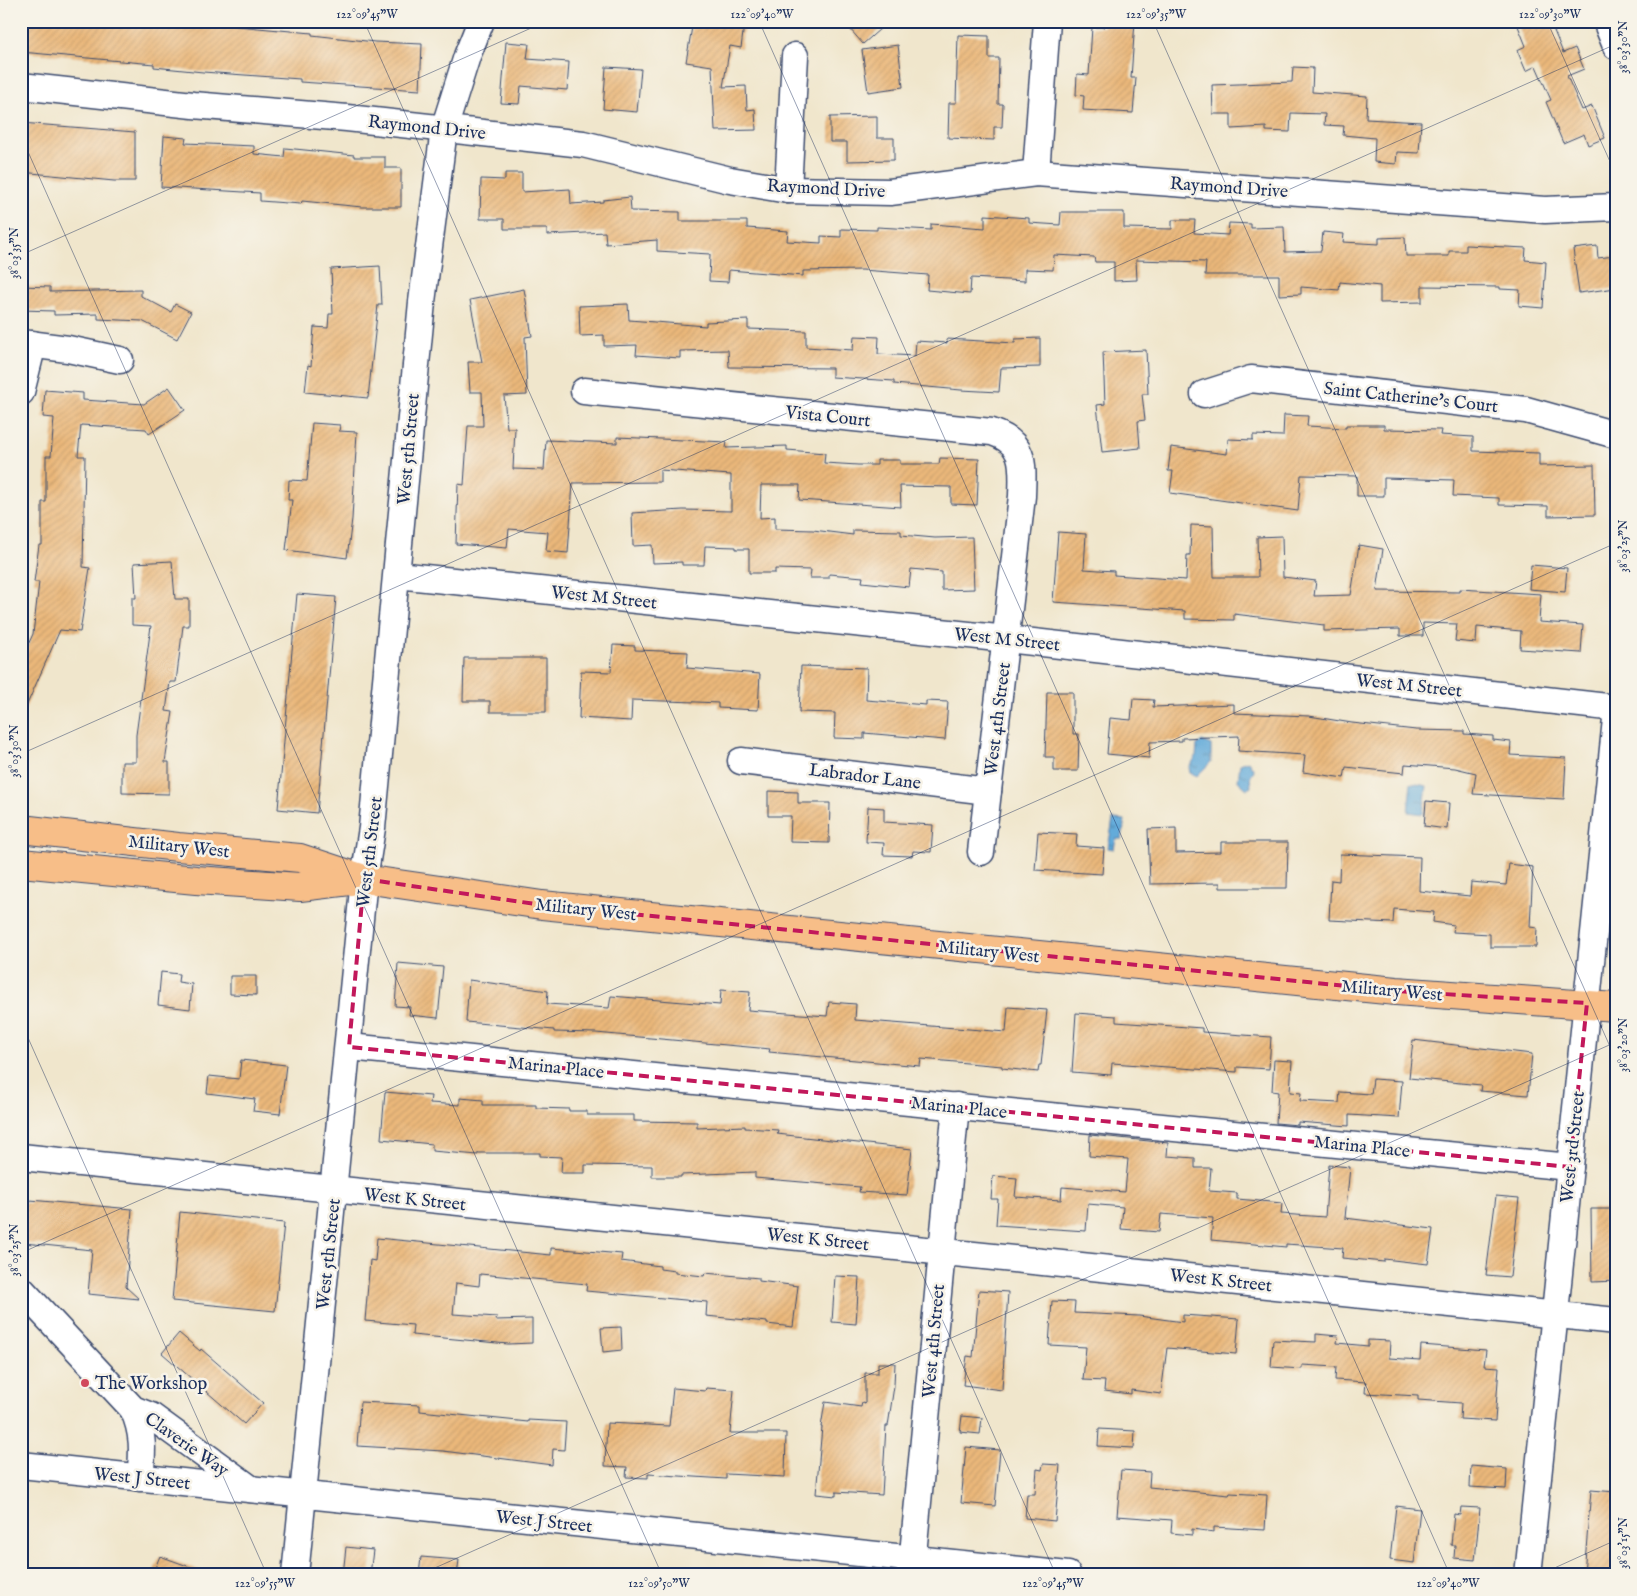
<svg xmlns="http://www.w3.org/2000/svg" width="1637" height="1596" font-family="'IM FELL English',serif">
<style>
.water{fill:url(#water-ripples);stroke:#3f6d9c}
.building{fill:url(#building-hatch)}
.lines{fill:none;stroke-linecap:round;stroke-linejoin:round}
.minor-casing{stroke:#3b4a6e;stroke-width:29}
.major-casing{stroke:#3b4a6e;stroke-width:30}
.minor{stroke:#fff;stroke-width:26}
.major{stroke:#f7be88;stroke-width:28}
.marked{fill:none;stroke:#c2185b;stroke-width:4;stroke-dasharray:10 6;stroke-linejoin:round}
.ticks{fill:none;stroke:#1b2f5e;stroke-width:1;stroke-opacity:0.45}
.poi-dot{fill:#d1495b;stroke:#f7f3e8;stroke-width:2}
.labels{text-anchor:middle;stroke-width:5;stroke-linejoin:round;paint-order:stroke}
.street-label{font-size:18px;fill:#1b2f5e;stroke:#f7f3e8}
.poi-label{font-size:18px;fill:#1b2f5e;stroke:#f7f3e8;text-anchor:start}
.neatline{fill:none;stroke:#1b2f5e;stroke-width:2}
.ticks-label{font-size:12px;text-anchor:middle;fill:#1b2f5e}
</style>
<defs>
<pattern id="water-ripples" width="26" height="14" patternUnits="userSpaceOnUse" patternTransform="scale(1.25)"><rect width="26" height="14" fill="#63abda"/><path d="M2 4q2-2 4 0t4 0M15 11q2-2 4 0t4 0" fill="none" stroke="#518cb4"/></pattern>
<pattern id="building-hatch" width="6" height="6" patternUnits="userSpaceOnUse" patternTransform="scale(1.25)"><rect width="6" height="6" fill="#ebb87a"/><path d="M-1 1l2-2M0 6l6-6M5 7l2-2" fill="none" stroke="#c99e6c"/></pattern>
</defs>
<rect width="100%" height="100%" fill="#f7f3e8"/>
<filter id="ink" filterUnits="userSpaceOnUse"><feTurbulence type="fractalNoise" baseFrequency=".02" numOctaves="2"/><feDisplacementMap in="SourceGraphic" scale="10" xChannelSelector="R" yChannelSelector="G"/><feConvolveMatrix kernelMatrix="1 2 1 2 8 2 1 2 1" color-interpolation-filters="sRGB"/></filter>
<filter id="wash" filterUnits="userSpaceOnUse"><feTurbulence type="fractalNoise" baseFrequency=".0096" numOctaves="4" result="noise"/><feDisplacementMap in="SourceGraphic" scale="20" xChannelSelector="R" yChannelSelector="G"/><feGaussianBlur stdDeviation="1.12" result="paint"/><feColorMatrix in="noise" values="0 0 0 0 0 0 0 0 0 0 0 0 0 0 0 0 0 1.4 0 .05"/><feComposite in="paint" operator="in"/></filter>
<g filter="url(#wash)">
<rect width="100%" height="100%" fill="#f0e6cc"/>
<g class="water">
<path d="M1202,741L1211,745V762L1197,776L1190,773L1189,767L1196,757L1197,745Z"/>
<path d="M1248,761L1254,770L1250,778L1251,787L1247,789L1238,781L1240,764Z"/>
<path d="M1411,783L1427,786L1423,814L1408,812Z"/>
<path d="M1113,819L1125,820L1122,839H1116L1114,849L1108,848Z"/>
</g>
<g id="blocks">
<g class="building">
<path d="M21,21L226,23V25L312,33V35L375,42L422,44L420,90L300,82V79L203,72L154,67V64L21,52Z"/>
<path d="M693,21H718L744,25L741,48L730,46L723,87L746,86L747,110L755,109L756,130L715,131L712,66L686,62Z"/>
<path d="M843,21H889L863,44Z"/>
<path d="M1104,21H1135L1131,78H1136L1133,113L1083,110L1084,96L1076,95L1077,74L1089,75L1092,27H1104Z"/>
<path d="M1516,21H1550L1563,53L1575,48L1584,69L1567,76L1582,110L1592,106L1605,138L1588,145L1584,134L1563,143L1546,102L1551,100L1536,66L1526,71L1517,50L1526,46Z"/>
<path d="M958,35L989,36V58H999L998,104H1003L1002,127H994V140L948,138L949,103H956Z"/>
<path d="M506,42L529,44L527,59L569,62L567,90L521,86L519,104L501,103Z"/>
<path d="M898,45L903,87L868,92L862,50Z"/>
<path d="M606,67L641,69L637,112L603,109Z"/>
<path d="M1293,67L1313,68L1312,92L1367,96L1366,119L1421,122L1419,153L1397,152L1396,164L1374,162L1375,138L1343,135L1344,126L1324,125L1325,114L1291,113L1290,132L1266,131V127L1231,129V114H1213L1212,85L1292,82Z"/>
<path d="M877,116V138H894V160L847,161V142H830V117Z"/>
<path d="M21,123L135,132V181H114L21,172Z"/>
<path d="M164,136L186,138L185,143L254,146V154L284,157L285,148L354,155V157H385V168H401V207H362L302,201L301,204L260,201V193L161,187Z"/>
<path d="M505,173H522V192L570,189L571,204L603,202V200L630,197L631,211L680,212V221H747V228L788,231L787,241L821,243V236L841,237V229L877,230V227L931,230V224L985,228V215L1029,218V223L1060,225L1061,212H1124V228L1172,229V220H1195L1194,233L1228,235L1229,223L1251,224V228L1284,227L1285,252L1321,251L1323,232L1344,234L1343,242L1379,244V238L1405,237L1406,256H1449V251H1466V245L1526,248L1525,260L1546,262L1543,308L1519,306L1520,290L1500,289V287L1422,286V302L1380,303V286L1340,282L1339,290L1301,287V294L1279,295V275H1205L1206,262L1136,260L1137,280L1114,281V262H1095L1094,257L1054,255L1053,270L1025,269V281L971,278L970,294L927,290L928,275L862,270L803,271V276L729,270L728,282L709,281L710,254L657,251V240L606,244L605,232L547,235V229H504V219H480L481,179L505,180Z"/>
<path d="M1597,246L1598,258L1614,256L1616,288L1579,293L1573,249Z"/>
<path d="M380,266L382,305H378L368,398L305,392L308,365L311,366L314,327L328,328L329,314H333L331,269Z"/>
<path d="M21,286L50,287V292L141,290V296L171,312L175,304L191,312L177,339L142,321L98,319V314L54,315V311L21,310Z"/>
<path d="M524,289L532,336L525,337L527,395L504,396L507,428H515L513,469L544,470L546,440L617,443V437L727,442L726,448L787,446V450L825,453L824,463L858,465H877V460H900V464H939L940,458L979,459L977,505L951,504V487L900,486L901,507L799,500L800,485H761L760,518L775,517V529L813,530L853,535V530L901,531V535L935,538L972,537L974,589L942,590V572L911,569L909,587L862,582L863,577L829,574V578H810L811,570L775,569V573H749V549H736V547L705,546L704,565H682V562L653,563L652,545L633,546L632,513L683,510L731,511V475L660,470V482L573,483L568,553L546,551L548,532L509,529L507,548L456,544L458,484L464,485L468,426H483L482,392H470L468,362H482L470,300Z"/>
<path d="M628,304L629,320L706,326V322L748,320V329L806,331V347L853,350L854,336L879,337L878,354L915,356L916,341L947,343V339L1015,343V339L1040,338V367L1001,368L999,392L961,390L894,384V381L832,377V368L729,367L728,350L680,351V358L636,355L637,345L604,346V335L580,336L579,306Z"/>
<path d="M1146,350L1148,394H1142L1145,420L1138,421L1140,448L1102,452L1097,405L1105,404L1103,352Z"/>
<path d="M169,387L185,410L149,434L146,429L81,425L78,456H85L83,567L90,568L80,632L60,630L21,718V660L33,634L39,582H34L39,545H42V502H46V456H51L54,418L43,417L45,390L83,393V400L144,404Z"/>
<path d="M1284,415L1308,416L1307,426L1346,428V425H1384V429L1441,430L1440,435L1473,437V451L1539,453V466L1594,465L1595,515L1548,516V506L1499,505V498L1453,496L1454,480L1384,478V496H1357V476L1301,475L1298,511L1170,493L1173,471H1168L1171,447L1227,454L1228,439L1253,440V435L1283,436Z"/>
<path d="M312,423L340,425L339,431L357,432L352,519L347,558L286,550L292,500H288L289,480L307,481Z"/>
<path d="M1191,525L1213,526L1214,577H1258L1257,537L1282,536L1283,577L1316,581L1314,596L1351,595L1359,545L1383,549L1377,591L1460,592V589L1541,594L1539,622L1583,625L1581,653L1520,649L1521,631L1477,627L1476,643L1455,641L1457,624L1423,623V636H1400V629L1324,631V625L1234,614V620L1185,619V611L1053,602L1058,532L1086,534L1084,569L1114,571V575L1186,580L1187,555H1190Z"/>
<path d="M172,561L175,599H189V626H183L176,682H170L166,711L173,712L165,762H169V794L122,793V762H136V735L151,626L132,625V598H136L134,563Z"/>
<path d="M1531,565L1567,568L1565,592L1529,589Z"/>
<path d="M297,594L336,597L317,813L278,809Z"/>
<path d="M613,645L635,646V650L688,652L687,668L760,674L758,710L718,708V703L697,702L632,700L631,721L579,718L581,671L611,672Z"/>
<path d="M464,658H546V712H490V701H463Z"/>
<path d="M801,666L867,668L866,700L926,705V701L948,702L945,740L864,733V739L834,738L835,713L799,712Z"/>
<path d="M1047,692H1073V734H1079L1078,771H1054V757H1045Z"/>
<path d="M1133,699L1154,700L1153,707L1234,704V713L1309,716L1352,723L1416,730L1464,731V734L1493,736V740L1511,742L1510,755L1566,758L1564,799L1473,794L1476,773L1455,768L1405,764L1404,773L1346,767L1344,778L1303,772L1305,755L1238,751L1239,736L1182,738V741L1150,742L1149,758L1107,754L1110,718L1131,720Z"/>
<path d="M768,791L798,792V803H830L829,843L790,842L791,816H768Z"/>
<path d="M1426,801L1449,803L1447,829L1424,826Z"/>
<path d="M868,807L884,808V822L933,825L931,852L913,851L912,856L883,855L884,843L866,842Z"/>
<path d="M1176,828V853L1221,852V842H1288L1287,888H1220V883L1150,884L1148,829Z"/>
<path d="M1038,832L1077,834L1076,846L1104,848L1102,874L1035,870Z"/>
<path d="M1340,854L1420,857L1419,891L1470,896L1471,882L1506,885L1509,864L1533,867L1530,927L1537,928L1536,947H1490V934L1453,932L1454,925L1433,922L1434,912L1394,909L1393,923L1329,920L1331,880L1339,881Z"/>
<path d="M398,963L443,967L438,1018L409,1015L410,1007L395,1006Z"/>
<path d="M161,972L179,974L178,982L192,984L190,1009L158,1005Z"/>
<path d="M230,976H256V995L230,994Z"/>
<path d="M469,980L548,991L547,1004L609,1008L611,996L720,1005L721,990L750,992L748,1010L827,1016L829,1002L856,1004L855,1020L1006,1032L1008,1007L1047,1010L1041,1065H1039L1038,1072L1002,1068V1066L921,1059L920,1066L769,1052L770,1049L596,1033L554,1032V1030L466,1022Z"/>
<path d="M1076,1013L1116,1016V1022L1202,1028V1032L1271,1037L1269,1069L1237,1067V1072L1112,1063L1111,1075L1072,1072Z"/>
<path d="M1413,1040L1532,1054L1528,1095L1480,1091L1481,1085L1409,1078Z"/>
<path d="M241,1060L286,1065L280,1114L253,1111L255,1099L207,1093L209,1076L239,1079Z"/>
<path d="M1274,1060L1292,1061L1290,1092L1301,1093L1300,1101L1339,1103L1340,1092L1371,1094L1373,1079L1402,1081L1399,1118L1349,1115V1126L1298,1122V1125L1276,1123L1278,1092L1272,1091Z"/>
<path d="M385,1092L431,1096L430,1103L460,1105V1098L483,1100V1105H536V1108L569,1109V1111H587V1115H634V1121L697,1122V1128L745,1126V1128L778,1130L777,1134L912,1149L907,1195L859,1192L860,1187L755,1178V1172L681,1175V1177H652V1166L585,1165V1173H561L562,1157L540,1156V1153H478V1155L432,1151V1144L381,1139Z"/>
<path d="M1090,1135L1168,1143L1167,1156L1195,1158V1168H1211L1209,1191L1237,1193V1199L1282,1203L1281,1214L1325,1217L1329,1165L1350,1167L1345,1218L1433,1229L1428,1264L1384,1259V1262L1342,1258L1343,1248L1286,1244V1247L1211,1240L1213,1218L1161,1214L1159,1232L1121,1229L1123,1207L1088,1204L1086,1231L996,1225L998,1199H991L993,1176L1017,1178L1015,1197L1061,1200L1062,1187L1125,1192L1128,1159L1089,1156Z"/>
<path d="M1496,1196L1519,1198L1510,1277L1486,1275Z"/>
<path d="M30,1200L132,1209L126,1287L139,1299L88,1294L92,1250L24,1243V1240H21V1203H30Z"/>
<path d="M1591,1209H1616V1281L1592,1282Z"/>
<path d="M180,1212L284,1223L275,1311L172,1301Z"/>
<path d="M377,1238L551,1255V1248L622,1254L621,1261L660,1266V1269L675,1271V1273L704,1276L705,1273L759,1278V1281L798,1286L793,1327L767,1324V1322L706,1316L707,1302L586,1291L587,1284L480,1274L479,1286L456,1283L453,1314L497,1317L496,1320L532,1319V1343L508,1344L412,1335L413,1325L365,1321L370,1260L375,1261Z"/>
<path d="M835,1276L859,1277L856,1324L832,1322Z"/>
<path d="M979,1290L1008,1292L1002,1390L963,1385L967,1356L973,1357Z"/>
<path d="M1052,1301L1075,1302L1074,1313L1139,1316L1183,1322V1315L1239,1319L1236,1354L1167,1348L1161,1394L1131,1390V1394L1104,1391L1105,1381L1083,1380L1086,1347L1049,1345Z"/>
<path d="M621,1327L622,1350L603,1352L601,1328Z"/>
<path d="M179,1333L200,1351L201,1349L263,1403L244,1424L162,1353Z"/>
<path d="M1316,1334L1338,1336L1337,1343L1368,1346V1340L1390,1341L1389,1358L1420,1360L1421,1345L1486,1350L1484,1366L1499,1367L1495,1421L1460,1419L1461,1403L1418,1400V1396L1365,1393L1366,1382L1335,1380L1336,1367L1302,1365V1369L1271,1367L1273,1340L1316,1342Z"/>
<path d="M878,1363H895L894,1386L888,1426H886L882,1495L836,1492V1496L816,1494L822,1427H821L825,1402L861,1407L862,1402L865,1403V1373H878Z"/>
<path d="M673,1388L705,1391L706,1388L734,1390L730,1433H786L785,1477L726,1474V1479L648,1474V1478L626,1477L627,1467L605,1466L607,1423L669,1426Z"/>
<path d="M360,1402L420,1405V1411L528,1422V1420L566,1422L564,1450L553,1449L552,1465L443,1451L357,1446Z"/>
<path d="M962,1416L982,1418L980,1434L960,1432Z"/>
<path d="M1099,1429L1135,1431L1134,1448L1098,1446Z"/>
<path d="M966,1447L1000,1450L995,1506L961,1503Z"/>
<path d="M1043,1464L1060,1465L1055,1521L1025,1518L1027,1494H1035L1037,1469L1042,1470Z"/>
<path d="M1471,1466L1507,1469L1506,1489L1470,1487Z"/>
<path d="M1121,1470L1150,1472L1149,1487L1229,1495L1230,1493L1267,1495L1265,1530L1214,1527V1532L1192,1529V1535L1171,1533L1172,1520L1117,1516Z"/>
<path d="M1591,1490L1616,1492V1575L1584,1574Z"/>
<path d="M1396,1506L1420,1509L1414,1563L1390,1560Z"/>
<path d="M1461,1507L1480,1508L1475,1560L1454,1558L1455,1545H1451L1454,1514L1460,1515Z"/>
<path d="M346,1547L373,1550L370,1575H343Z"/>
<path d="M160,1556L207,1573L206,1575H152Z"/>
<path d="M421,1557L459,1560L457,1575H419Z"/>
</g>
</g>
</g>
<g filter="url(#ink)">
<use href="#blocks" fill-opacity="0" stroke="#3b4a6e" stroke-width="1"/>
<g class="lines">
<defs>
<g id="minor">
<path d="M1606,21L1616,46"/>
<path d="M21,86L193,105L347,118L583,144L730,180L788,190L890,192L1036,173L1545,210L1616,207"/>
<path d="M1036,173L1047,21"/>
<path d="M788,190L795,56"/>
<path d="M21,343L68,349L120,360"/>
<path d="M584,391L992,432C1026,443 1023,465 1022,496L981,852"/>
<path d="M21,392L33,344"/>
<path d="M1204,394L1251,379L1526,410L1616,435"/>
<path d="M397,575L1007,639L1616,708"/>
<path d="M741,761L988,791"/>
<path d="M349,1047L1570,1167"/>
<path d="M21,1157L1616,1321"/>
<path d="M21,1289L133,1409L151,1416L251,1489"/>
<path d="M133,1409C144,1433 143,1452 140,1478"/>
<path d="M21,1465L1068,1575"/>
<path d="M295,1575L364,879L372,828L422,302L444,129L467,56L481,21"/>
<path d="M911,1575L956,1106"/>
<path d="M1528,1575L1616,719"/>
</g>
<g id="major">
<path d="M21,829L178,847L300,858L364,879L542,905L1396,991L1616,1007"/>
<path d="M21,863L196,880L300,887L358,880"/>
</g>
</defs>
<use href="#minor" class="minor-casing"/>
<use href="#major" class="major-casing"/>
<use href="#minor" class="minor"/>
<use href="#major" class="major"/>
</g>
</g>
<path class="marked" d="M364,879L542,905L1396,991L1587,1003L1570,1167L349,1047Z"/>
<path class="ticks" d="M364,21L1056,1575M759,21L1450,1575M1153,21L1616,1060M1547,21L1616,175M21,136L662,1575M21,255L547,21M21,754L1616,44M21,1022L267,1575M21,1253L1616,543M419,1575L1616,1042M1539,1575L1616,1540"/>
<circle class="poi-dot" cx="85" cy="1383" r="5"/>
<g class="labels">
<g class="street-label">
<text transform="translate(427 127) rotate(6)" y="6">Raymond Drive</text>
<text transform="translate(1229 187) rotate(4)" y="6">Raymond Drive</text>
<text transform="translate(826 188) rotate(3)" y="6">Raymond Drive</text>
<text transform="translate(1411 397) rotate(6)" y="6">Saint Catherine's Court</text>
<text transform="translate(828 416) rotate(6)" y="6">Vista Court</text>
<text transform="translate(408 449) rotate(-85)" y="6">West 5th Street</text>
<text transform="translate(604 597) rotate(6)" y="6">West M Street</text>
<text transform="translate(1007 639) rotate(6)" y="6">West M Street</text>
<text transform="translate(1409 685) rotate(6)" y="6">West M Street</text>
<text transform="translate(997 719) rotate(-83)" y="6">West 4th Street</text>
<text transform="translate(865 776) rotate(7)" y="6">Labrador Lane</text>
<text transform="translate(179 846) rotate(6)" y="6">Military West</text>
<text transform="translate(369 852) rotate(-83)" y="6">West 5th Street</text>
<text transform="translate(586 909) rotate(6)" y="6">Military West</text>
<text transform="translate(989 951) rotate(6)" y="6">Military West</text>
<text transform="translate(1392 990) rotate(5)" y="6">Military West</text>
<text transform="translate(556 1067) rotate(6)" y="6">Marina Place</text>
<text transform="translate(959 1107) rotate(6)" y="6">Marina Place</text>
<text transform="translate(1362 1146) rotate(6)" y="6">Marina Place</text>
<text transform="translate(1572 1147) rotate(-84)" y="6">West 3rd Street</text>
<text transform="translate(415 1199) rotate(6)" y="6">West K Street</text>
<text transform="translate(818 1239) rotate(6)" y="6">West K Street</text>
<text transform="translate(328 1254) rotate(-84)" y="6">West 5th Street</text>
<text transform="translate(1221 1280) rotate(6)" y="6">West K Street</text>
<text transform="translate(933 1341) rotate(-85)" y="6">West 4th Street</text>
<text transform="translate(187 1444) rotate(35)" y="6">Claverie Way</text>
<text transform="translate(142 1478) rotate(6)" y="6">West J Street</text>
<text transform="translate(544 1521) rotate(6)" y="6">West J Street</text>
</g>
<g class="poi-label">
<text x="95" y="1389">The Workshop</text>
</g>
</g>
<rect width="1637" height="1596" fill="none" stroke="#f7f3e8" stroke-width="55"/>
<rect x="28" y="28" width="1582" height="1540" class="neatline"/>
<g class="ticks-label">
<text x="367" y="18">122°09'45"W</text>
<text x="762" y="18">122°09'40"W</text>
<text x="1156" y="18">122°09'35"W</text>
<text x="1550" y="18">122°09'30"W</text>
<text transform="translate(1623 47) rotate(-90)" y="4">38°03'30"N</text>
<text transform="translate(14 253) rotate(-90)" y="4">38°03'35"N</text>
<text transform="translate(1623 546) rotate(-90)" y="4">38°03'25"N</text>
<text transform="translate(14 751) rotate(-90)" y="4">38°03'30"N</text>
<text transform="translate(1623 1045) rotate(-90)" y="4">38°03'20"N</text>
<text transform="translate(14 1250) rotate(-90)" y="4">38°03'25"N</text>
<text transform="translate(1623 1543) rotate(-90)" y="4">38°03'15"N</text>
<text x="265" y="1587">122°09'55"W</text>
<text x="659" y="1587">122°09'50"W</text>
<text x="1053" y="1587">122°09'45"W</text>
<text x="1448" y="1587">122°09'40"W</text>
</g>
</svg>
